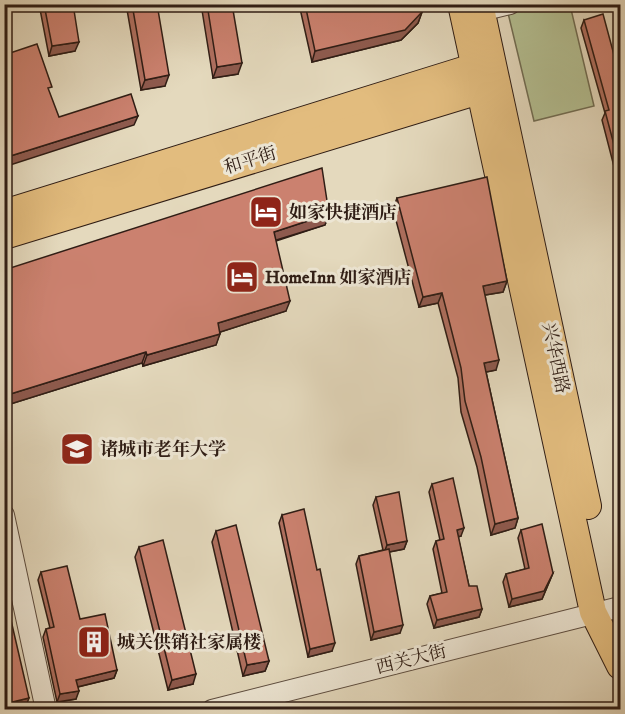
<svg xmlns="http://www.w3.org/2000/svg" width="625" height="714" font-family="'IM FELL DW Pica','Noto Serif SC',serif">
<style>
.green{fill:#b4bf92;stroke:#726e54;stroke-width:1.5}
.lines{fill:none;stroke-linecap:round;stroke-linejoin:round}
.minor-casing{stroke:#5c4c3f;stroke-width:22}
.major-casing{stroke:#2f1d15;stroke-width:28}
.minor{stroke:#ede6d4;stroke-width:20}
.major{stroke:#e2bc7e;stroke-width:26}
.wall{fill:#af6f5f;stroke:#2f1d15;stroke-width:1.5}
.shaded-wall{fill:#8e5a4e;stroke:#2f1d15;stroke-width:1.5}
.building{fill:#cb816f;stroke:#2f1d15;stroke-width:1.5}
.labels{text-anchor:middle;stroke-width:6;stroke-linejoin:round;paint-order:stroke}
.street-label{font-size:18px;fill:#2f1d15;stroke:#ede6d4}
.poi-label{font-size:18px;font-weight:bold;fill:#2f1d15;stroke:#ede6d4;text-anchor:start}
</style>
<rect width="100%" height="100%" fill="#e4d9bd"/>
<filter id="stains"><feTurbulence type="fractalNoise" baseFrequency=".00333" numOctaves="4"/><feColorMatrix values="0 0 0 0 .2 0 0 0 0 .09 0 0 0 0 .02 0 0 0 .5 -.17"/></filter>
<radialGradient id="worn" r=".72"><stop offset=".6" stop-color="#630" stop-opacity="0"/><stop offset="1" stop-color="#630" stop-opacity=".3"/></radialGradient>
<path class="green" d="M543,5H570L594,106L534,121L508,13Z"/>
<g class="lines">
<defs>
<g id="minor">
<path d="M481,11L510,4"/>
<path d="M4,515L46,710"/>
<path d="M212,710L620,607"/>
</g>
<g id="major">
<path d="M461,4L593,612L620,666"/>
<path d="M480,4L588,506"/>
<path d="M4,213L489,62"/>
<path d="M4,236L495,86"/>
</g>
</defs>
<use href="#minor" class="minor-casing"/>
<use href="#major" class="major-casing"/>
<use href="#minor" class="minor"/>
<use href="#major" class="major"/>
</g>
<g class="wall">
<path d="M39,4H73L75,51L49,56Z"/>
<path d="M126,4H157L165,86L141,90Z"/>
<path d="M201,4H232L238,74L213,78Z"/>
<path d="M299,4H423L422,12L418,23L401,40L312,62Z"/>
<path d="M584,20L621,81V186H619L602,120L605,113L581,28Z"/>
<path d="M397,198L507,281L503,292L485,295L496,370L486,372L518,518L515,528L491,535L477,467L461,412L458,378L438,303L419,307L393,209Z"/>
<path d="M329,214L325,225L276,241L286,311L220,332L216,345L143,366L142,363L4,406V270Z"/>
<path d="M432,484L461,536L458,537L469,586L482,609L479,617L434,628L427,604L430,596L442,593L433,549L436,541L440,540L429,492Z"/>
<path d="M376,497L407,541L404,549L389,552L400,633L371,640L356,564L359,556L383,550L373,505Z"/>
<path d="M282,515L332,651L308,657L279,523Z"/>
<path d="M521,530L553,573L542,599L509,607L503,582L506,574L525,569L518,538Z"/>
<path d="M216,531L269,661L265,671L243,676L212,542Z"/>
<path d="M139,547L193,684L168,690L135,557Z"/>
<path d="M41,572L80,619L117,670L114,678L78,687L76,699L57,702L43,637L46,629L50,628L38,580Z"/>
</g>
<g class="shaded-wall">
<path d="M422,12L418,23L401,40L312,62L315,51Z"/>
<path d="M79,42L75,51L49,56L52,46Z"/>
<path d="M242,63L238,74L213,78L217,67Z"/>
<path d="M169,75L165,86L141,90L145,80Z"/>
<path d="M138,116L134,125L4,167V158Z"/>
<path d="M329,214L325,225L270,242L274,232Z"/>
<path d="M507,281L503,292L479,296L483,286Z"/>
<path d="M442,293L438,303L419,307L423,297Z"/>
<path d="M290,301L286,311L214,334L218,323Z"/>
<path d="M220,334L216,345L143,366L147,355Z"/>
<path d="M146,352L142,363L4,406V396Z"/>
<path d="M499,360L496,370L481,373L484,363Z"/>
<path d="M518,518L515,528L491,535L495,524Z"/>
<path d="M464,528L461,536L454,538L457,530Z"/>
<path d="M407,541L404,549L384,553L387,545Z"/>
<path d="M553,573L542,599L509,607L512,599Z"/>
<path d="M482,609L479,617L434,628L437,620Z"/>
<path d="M403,625L400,633L371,640L374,632Z"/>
<path d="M335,643L332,651L308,657L310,649Z"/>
<path d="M269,661L265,671L243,676L247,665Z"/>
<path d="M117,670L114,678L73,688L76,680Z"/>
<path d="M196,674L193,684L168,690L172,680Z"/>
<path d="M79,691L76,699L57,702L60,694Z"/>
<path d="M29,698L26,706L13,710H4V704Z"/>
</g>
<g class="building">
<path d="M44,4H73L79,42L52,46Z"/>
<path d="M132,4H157L169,75L145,80Z"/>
<path d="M207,4H232L242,63L217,67Z"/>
<path d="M305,4H423V5L422,12L405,30L315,51Z"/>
<path d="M603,14L621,81V171L605,111L609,110L584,20Z"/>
<path d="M37,44L52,87L48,88L59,117L131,94L138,116L4,158V55Z"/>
<path d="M322,168L329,214L274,232L290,301L218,323L220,334L147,355L146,352L4,396V270Z"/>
<path d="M487,177L507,281L483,286L499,360L484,363L518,518L495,524L481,457L465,401L461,368L442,293L423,297L397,198Z"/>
<path d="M453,478L464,528L457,530L469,586H477L482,609L437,620L430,596L447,592L436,541L444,539L432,484Z"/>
<path d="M399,492L407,541L387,545L376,497Z"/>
<path d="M304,509L317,570L320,569L335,643L310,649L282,515Z"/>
<path d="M542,524L553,573L544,591L512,599L506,574L529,568L521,530Z"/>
<path d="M236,525L269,661L247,665L216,531Z"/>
<path d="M163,540L196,674L172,680L139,547Z"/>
<path d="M389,549L403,625L374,632L359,556Z"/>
<path d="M67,566L80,619L105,614L117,670L76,680L79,691L60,694L46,629L54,627L41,572Z"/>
<path d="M7,603L29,698L4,704V604Z"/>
</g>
<defs>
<symbol id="hotel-square" viewBox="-11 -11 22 22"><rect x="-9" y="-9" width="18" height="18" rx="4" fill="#8f2418" stroke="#ede6d4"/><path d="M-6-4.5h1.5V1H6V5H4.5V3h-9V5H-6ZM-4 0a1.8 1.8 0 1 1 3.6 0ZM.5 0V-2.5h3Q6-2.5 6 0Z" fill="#fff"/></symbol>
<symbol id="school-square" viewBox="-11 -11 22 22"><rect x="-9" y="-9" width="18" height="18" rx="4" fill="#8f2418" stroke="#ede6d4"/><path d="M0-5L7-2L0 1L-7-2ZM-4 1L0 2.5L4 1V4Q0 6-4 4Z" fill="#fff"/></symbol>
<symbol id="building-square" viewBox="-11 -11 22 22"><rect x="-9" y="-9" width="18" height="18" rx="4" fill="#8f2418" stroke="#ede6d4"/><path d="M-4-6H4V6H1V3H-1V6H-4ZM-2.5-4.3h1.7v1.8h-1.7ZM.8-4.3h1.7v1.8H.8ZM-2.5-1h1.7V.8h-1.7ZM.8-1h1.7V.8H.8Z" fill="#fff"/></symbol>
</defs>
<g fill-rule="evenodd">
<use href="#hotel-square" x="247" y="193" width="38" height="38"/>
<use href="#hotel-square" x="223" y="258" width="38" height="38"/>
<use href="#school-square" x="58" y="430" width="38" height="38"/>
<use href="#building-square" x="75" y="623" width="38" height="38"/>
</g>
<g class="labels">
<g class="street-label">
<text transform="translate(250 160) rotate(-17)" y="6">和平街</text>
<text transform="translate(556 358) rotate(78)" y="6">兴华西路</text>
<text transform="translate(411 659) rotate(-14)" y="6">西关大街</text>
</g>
<g class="poi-label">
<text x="289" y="218">如家快捷酒店</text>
<text x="265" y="283">HomeInn 如家酒店</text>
<text x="100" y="455">诸城市老年大学</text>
<text x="117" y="648">城关供销社家属楼</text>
</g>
</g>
<rect width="625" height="714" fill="none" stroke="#e4d9bd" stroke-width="24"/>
<rect x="6" y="6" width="613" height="702" fill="none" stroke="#2f1d15" stroke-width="3"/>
<rect x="12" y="12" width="601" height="690" fill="none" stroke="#2f1d15" stroke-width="1.5"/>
<rect width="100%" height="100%" filter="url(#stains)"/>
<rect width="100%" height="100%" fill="url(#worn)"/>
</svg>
